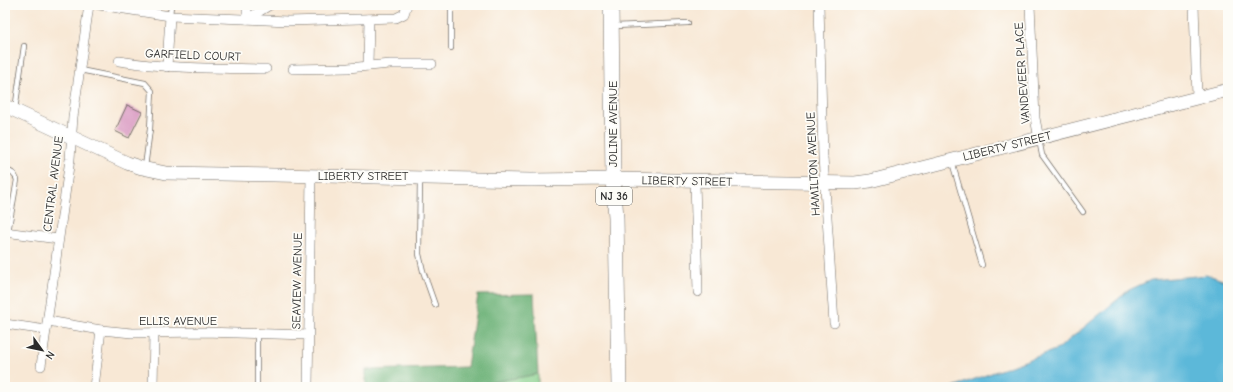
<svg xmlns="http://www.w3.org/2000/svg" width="1233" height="392" font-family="'Comic Neue',sans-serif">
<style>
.green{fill:#87d08c;stroke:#597e5c}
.forest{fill:#6db278;stroke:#4c6e52}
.water{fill:#5bb8d9;stroke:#437282}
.building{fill:#db9ec4}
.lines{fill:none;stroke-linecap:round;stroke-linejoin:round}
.lane-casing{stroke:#736d66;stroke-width:6}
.street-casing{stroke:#736d66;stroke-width:10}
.secondary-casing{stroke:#736d66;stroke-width:14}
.primary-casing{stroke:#736d66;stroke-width:16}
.lane{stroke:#fff;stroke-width:4.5}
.street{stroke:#fff;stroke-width:9}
.secondary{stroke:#fff;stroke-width:13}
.primary{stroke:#fff;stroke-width:15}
.labels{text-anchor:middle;stroke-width:3.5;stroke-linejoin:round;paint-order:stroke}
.shield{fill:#fdfcf7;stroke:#6a6a68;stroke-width:1}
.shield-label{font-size:11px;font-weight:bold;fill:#2b2b2b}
.street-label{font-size:12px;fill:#2b2b2b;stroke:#fdfcf7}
</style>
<rect width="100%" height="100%" fill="#fdfcf7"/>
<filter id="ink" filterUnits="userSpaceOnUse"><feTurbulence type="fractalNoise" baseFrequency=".025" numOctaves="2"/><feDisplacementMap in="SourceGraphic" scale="8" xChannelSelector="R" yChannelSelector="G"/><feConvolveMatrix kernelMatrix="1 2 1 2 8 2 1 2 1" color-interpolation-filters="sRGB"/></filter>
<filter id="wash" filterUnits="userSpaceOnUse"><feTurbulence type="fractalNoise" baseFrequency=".012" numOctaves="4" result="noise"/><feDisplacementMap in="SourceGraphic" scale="16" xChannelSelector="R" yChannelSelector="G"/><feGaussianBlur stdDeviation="0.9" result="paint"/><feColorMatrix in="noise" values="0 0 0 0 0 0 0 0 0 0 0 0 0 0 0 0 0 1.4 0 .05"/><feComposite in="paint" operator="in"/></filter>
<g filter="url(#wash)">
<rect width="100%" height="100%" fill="#f8e8d5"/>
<path class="green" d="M538,374V387H466Z"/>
<path class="forest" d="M534,294L538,374L466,387H366V370L467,367L478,295Z"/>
<path class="water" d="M1208,275L1228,282V387H953L1058,349L1129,290L1151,280Z"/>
<g id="blocks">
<path class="building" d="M127,105L142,112L129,138L115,131Z"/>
</g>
</g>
<g filter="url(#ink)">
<use href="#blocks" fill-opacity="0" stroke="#736d66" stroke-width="1"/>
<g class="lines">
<defs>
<g id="lane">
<path d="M170,16L171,5"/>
<path d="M614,26L688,23"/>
<path d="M451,48V5"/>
<path d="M80,70L145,83L152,91L150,129L145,167"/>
<path d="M15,110L24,46"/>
<path d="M1039,139L1042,155L1083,212"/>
<path d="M952,162L982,265"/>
<path d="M5,170C11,171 15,174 17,180L8,232"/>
<path d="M420,178L419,254L423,271L435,305"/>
<path d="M257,334V387"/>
</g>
<g id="street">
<path d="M99,5L170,16L288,21L396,18L404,14L407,5"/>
<path d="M247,5V19"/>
<path d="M819,5L823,157L834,323"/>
<path d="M1030,5L1035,118L1039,139"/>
<path d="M1194,5L1197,98"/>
<path d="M247,19L270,5"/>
<path d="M119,61C169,69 216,68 266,69"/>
<path d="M368,66L369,19"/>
<path d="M167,67L170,16"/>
<path d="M293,69L348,68L390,64H432"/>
<path d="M695,181L698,292"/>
<path d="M5,232L58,239"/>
<path d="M48,321L101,330L132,333L204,332L308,335"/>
<path d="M5,324L46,330"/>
<path d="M41,366L70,159L73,117L89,5"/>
<path d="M94,387L101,330"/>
<path d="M153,387L154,333"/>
<path d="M308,387L311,176"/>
</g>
<path id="secondary" d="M5,106L127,163L142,168L166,173L531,180L613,179L855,183L870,181L1228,90"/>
<path id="primary" d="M611,5L613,179L616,217L619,387"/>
</defs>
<use href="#lane" class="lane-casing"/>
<use href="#street" class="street-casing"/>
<use href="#secondary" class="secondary-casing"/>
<use href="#primary" class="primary-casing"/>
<use href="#lane" class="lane"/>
<use href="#street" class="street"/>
<use href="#secondary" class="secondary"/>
<use href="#primary" class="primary"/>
</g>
</g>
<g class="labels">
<rect class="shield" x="596" y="187" width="36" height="18" rx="3"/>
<g class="shield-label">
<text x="614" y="200">NJ 36</text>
</g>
<g class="street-label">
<text transform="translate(193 55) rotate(2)" y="4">GARFIELD COURT</text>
<text transform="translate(1022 73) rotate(-94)" y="4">VANDEVEER PLACE</text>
<text transform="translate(613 124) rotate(-90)" y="4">JOLINE AVENUE</text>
<text transform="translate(1007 146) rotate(-14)" y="4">LIBERTY STREET</text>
<text transform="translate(813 164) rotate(-93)" y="4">HAMILTON AVENUE</text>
<text x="363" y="180">LIBERTY STREET</text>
<text transform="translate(687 181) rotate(1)" y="4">LIBERTY STREET</text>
<text transform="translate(53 184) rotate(-83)" y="4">CENTRAL AVENUE</text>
<text transform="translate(297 281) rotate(-89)" y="4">SEAVIEW AVENUE</text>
<text x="178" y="325">ELLIS AVENUE</text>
</g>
</g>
<rect width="1233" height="392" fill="none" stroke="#fdfcf7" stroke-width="20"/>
<g transform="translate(42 350) rotate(123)" stroke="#fdfcf7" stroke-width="3" paint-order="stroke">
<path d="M0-3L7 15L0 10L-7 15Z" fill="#2b2b2b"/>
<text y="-6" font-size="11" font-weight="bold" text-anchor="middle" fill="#2b2b2b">N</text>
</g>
</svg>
